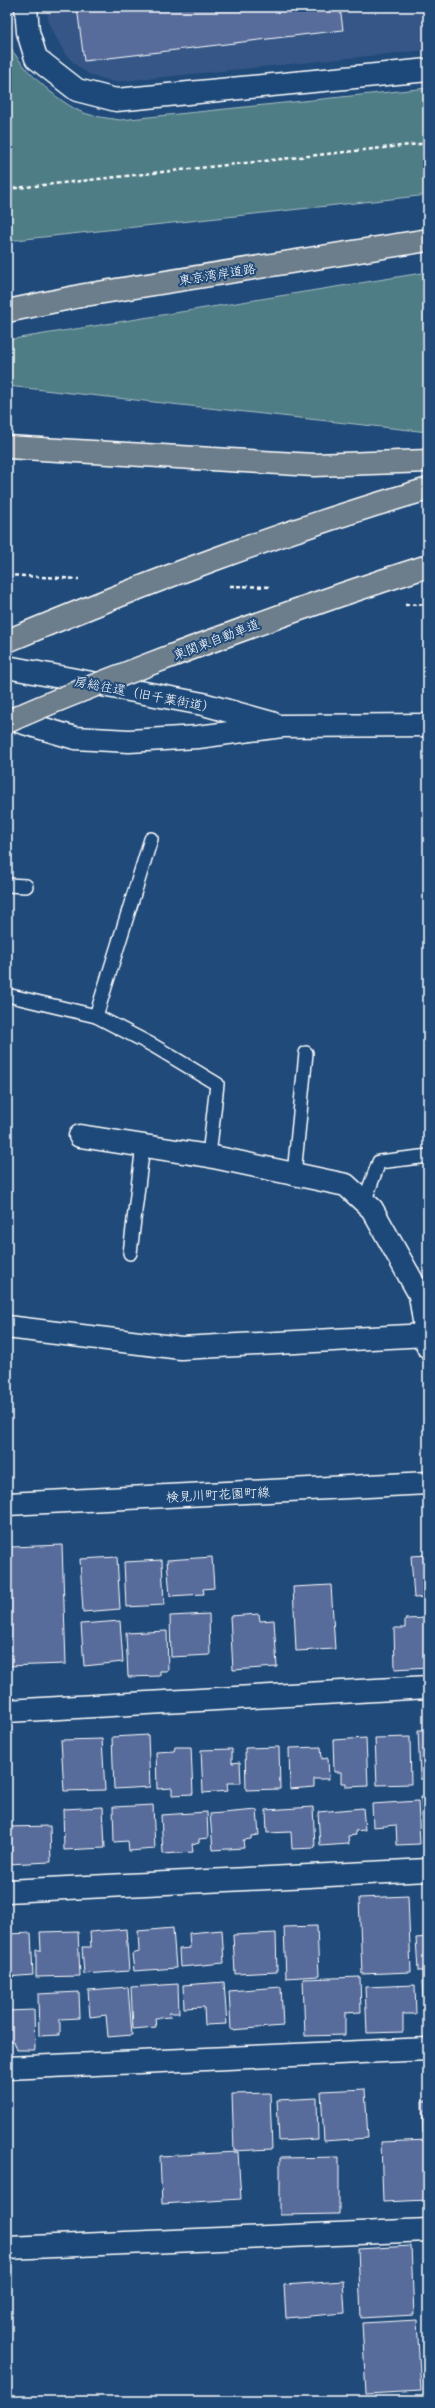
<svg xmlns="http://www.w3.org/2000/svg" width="435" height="2408" font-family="Kalam,'Klee One',sans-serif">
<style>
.built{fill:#345786}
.green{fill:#507d86;stroke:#a8bec2}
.building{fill:#586c9c;stroke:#fff}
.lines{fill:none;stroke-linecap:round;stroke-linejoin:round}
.lane-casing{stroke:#fff;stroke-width:16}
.street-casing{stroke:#fff;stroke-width:25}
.secondary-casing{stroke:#fff;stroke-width:25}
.highway-casing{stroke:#fff;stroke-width:25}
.path{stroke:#fff;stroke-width:2.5;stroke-dasharray:4 3;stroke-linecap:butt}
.lane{stroke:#1f4a7a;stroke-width:13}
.street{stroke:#1f4a7a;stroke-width:22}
.secondary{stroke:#1f4a7a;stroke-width:22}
.highway{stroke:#6c7d8b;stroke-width:22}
.highway-bridge-casing{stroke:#fff;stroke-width:25;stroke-linecap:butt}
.highway-bridge{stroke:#6c7d8b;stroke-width:22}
.labels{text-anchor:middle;stroke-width:4;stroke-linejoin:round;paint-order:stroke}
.street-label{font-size:13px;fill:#fff;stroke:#1f4a7a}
</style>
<rect width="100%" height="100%" fill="#1f4a7a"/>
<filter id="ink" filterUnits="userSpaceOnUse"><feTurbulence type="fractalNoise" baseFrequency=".025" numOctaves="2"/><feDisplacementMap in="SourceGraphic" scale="8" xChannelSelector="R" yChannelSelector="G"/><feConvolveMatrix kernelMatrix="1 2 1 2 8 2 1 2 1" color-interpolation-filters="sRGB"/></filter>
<g filter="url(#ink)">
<path class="built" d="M46,7H428V50L114,82L90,75L77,66L65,54L49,24Z"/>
<g class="green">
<path d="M7,37C11,61 61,105 84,113C95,117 108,118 120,120L428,88V195L7,241Z"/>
<path d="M428,272V432L7,386V340Z"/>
</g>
<g class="building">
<path d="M77,7H340L343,30L84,61Z"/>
<path d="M62,1545L66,1664L7,1666V1562H11V1547Z"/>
<path d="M428,1555V1597L414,1598L411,1556Z"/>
<path d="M117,1557L120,1609L83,1612L80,1559Z"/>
<path d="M212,1557L214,1588L203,1589L204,1594L170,1596L167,1560Z"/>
<path d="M162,1560L164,1605L126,1607L124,1562Z"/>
<path d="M331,1585L335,1649L296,1651L293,1587Z"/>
<path d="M209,1614L210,1655L171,1657L170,1616Z"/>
<path d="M259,1614L260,1621L274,1620L277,1667L233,1670L230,1616Z"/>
<path d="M428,1618V1667L395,1669L394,1628H405V1619Z"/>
<path d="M120,1621L123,1662L84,1666L81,1624Z"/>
<path d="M167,1631L168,1671H160V1676L128,1677L126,1633Z"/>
<path d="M418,1730H428V1779H420Z"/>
<path d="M148,1735L150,1787L114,1789L112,1737Z"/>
<path d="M410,1737L411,1784L377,1785L375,1738Z"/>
<path d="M366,1738L368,1786L346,1787V1783H341V1772H334L333,1740Z"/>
<path d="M102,1739L105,1790L64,1791L61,1740Z"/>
<path d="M175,1747H191L193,1794L172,1795V1788L157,1789L156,1752L174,1751Z"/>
<path d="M279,1747L280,1789L246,1790L245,1748Z"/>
<path d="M321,1747L322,1759L328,1758L329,1779H314V1787L290,1789L289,1748Z"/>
<path d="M232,1749V1763L240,1762L241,1783H227L228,1791L203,1793L201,1750Z"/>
<path d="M421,1797H428V1841L424,1842Z"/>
<path d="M418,1801L420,1844L397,1845L396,1825L373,1827L372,1804Z"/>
<path d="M153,1805L155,1849L129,1851L128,1841L114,1842L113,1807Z"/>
<path d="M103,1807L105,1848L64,1850L63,1809Z"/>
<path d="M313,1807L315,1848L292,1849L291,1832L267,1833L266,1810Z"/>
<path d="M363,1808L365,1830L355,1831L356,1835L348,1836L349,1844L320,1846L318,1812Z"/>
<path d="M257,1810L259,1835L251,1836V1839L243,1840L244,1848L213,1850L210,1814Z"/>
<path d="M207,1812L208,1838L199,1839V1842L192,1844L193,1852L163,1854L161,1815Z"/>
<path d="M50,1826L51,1862L7,1864V1827Z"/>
<path d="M408,1896L411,1972L362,1974L359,1898Z"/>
<path d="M317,1926L319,1976L286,1978L284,1927Z"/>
<path d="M173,1928L176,1968L134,1971L132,1954L139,1952L138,1931Z"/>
<path d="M126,1929L129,1971L84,1974L82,1947H91L90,1932Z"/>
<path d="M222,1930L224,1963L180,1967L179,1949L190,1948L189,1933Z"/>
<path d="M78,1931L80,1976L36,1977V1950H41L40,1932Z"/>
<path d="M31,1933L33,1975L7,1977V1934Z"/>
<path d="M276,1933L277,1972L235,1974L233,1935Z"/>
<path d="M428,1937V1971H418L416,1938Z"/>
<path d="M360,1977L361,2012L345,2013V2035L305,2036L303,1979Z"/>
<path d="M422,1981H428V2018L424,2019Z"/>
<path d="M224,1982L227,2024L205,2025L204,2007L184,2008L183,1985Z"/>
<path d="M178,1984L179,2013H169L171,2017L155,2018L156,2027L133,2029L131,1987Z"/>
<path d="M415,1985L416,2014H403V2032L367,2033L365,1987Z"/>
<path d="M128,1987L132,2035L108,2037L106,2015L90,2017L88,1990Z"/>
<path d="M281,1987L283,2026L231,2030L229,1991Z"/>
<path d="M79,1992L80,2018L60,2019V2035L39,2036L38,1994Z"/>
<path d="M34,2010L35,2050H17L14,2041H7V2011Z"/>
<path d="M365,2089L368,2138L324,2141L321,2091Z"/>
<path d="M270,2093L272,2149L234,2151L232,2094Z"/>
<path d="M317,2098L318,2139L279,2141L277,2100Z"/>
<path d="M422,2101H428V2133H423Z"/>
<path d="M428,2140V2200L383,2202L381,2142Z"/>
<path d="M238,2152L241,2199L162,2204L160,2156Z"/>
<path d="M339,2157V2214L280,2215V2158Z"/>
<path d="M411,2246L414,2315L361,2318L358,2249Z"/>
<path d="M343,2281L345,2313L286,2318L284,2285Z"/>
<path d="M417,2320L421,2391L366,2394L362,2323Z"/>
</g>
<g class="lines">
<defs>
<g id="lane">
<path d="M7,885L26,886"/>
<path d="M7,995L96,1016L154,1046L217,1084L209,1156"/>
<path d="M96,1016L151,839"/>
<path d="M294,1174L306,1053"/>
<path d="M364,1202L379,1162L428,1156"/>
<path d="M130,1253L143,1145"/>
</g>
<g id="street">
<path d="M80,1136L209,1156L346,1185L372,1209L420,1295L428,1347"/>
<path d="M7,1327L181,1348L427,1335"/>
<path d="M7,1711L428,1687"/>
<path d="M7,1891L428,1870"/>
<path d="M7,2068L428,2049"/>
<path d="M7,2248L428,2230"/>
</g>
<g id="secondary">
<path d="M26,7L28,32L36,58L77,90L116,100L428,70"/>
<path d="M7,667L203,704L272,723"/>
<path d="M7,718L75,738L129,741L198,737L282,726L428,725"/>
<path d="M7,1504L428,1483"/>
</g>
<g id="highway">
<path d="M7,311L85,295L428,240"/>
<path d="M7,447L314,465L428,461"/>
</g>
</defs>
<use href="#lane" class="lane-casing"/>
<use href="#street" class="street-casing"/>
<use href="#secondary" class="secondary-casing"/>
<use href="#highway" class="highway-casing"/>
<g class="path">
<path d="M7,189L428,143"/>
<path d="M7,575L79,579"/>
<path d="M230,586L271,587"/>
<path d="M405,605L428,604"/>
</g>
<use href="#lane" class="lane"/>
<use href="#street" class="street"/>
<use href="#secondary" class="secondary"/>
<use href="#highway" class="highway"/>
<defs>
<g id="highway-bridge">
<path d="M7,641C145,584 284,530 428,489"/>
<path d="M7,722C54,700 102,683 150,664C242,629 334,596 428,566"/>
</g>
</defs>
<use href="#highway-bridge" class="highway-bridge-casing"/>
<use href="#highway-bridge" class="highway-bridge"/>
</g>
</g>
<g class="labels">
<g class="street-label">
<text transform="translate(217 274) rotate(-9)" y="5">東京湾岸道路</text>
<text transform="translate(216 639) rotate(-21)" y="5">東関東自動車道</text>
<text transform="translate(145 694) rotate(11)" y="5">房総往還（旧千葉街道）</text>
<text transform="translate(218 1494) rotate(-3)" y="5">検見川町花園町線</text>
</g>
</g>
<rect width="435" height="2408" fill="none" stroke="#1f4a7a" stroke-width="24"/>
<rect x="12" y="12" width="411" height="2384" fill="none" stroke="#fff" stroke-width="1.5" filter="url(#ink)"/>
</svg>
